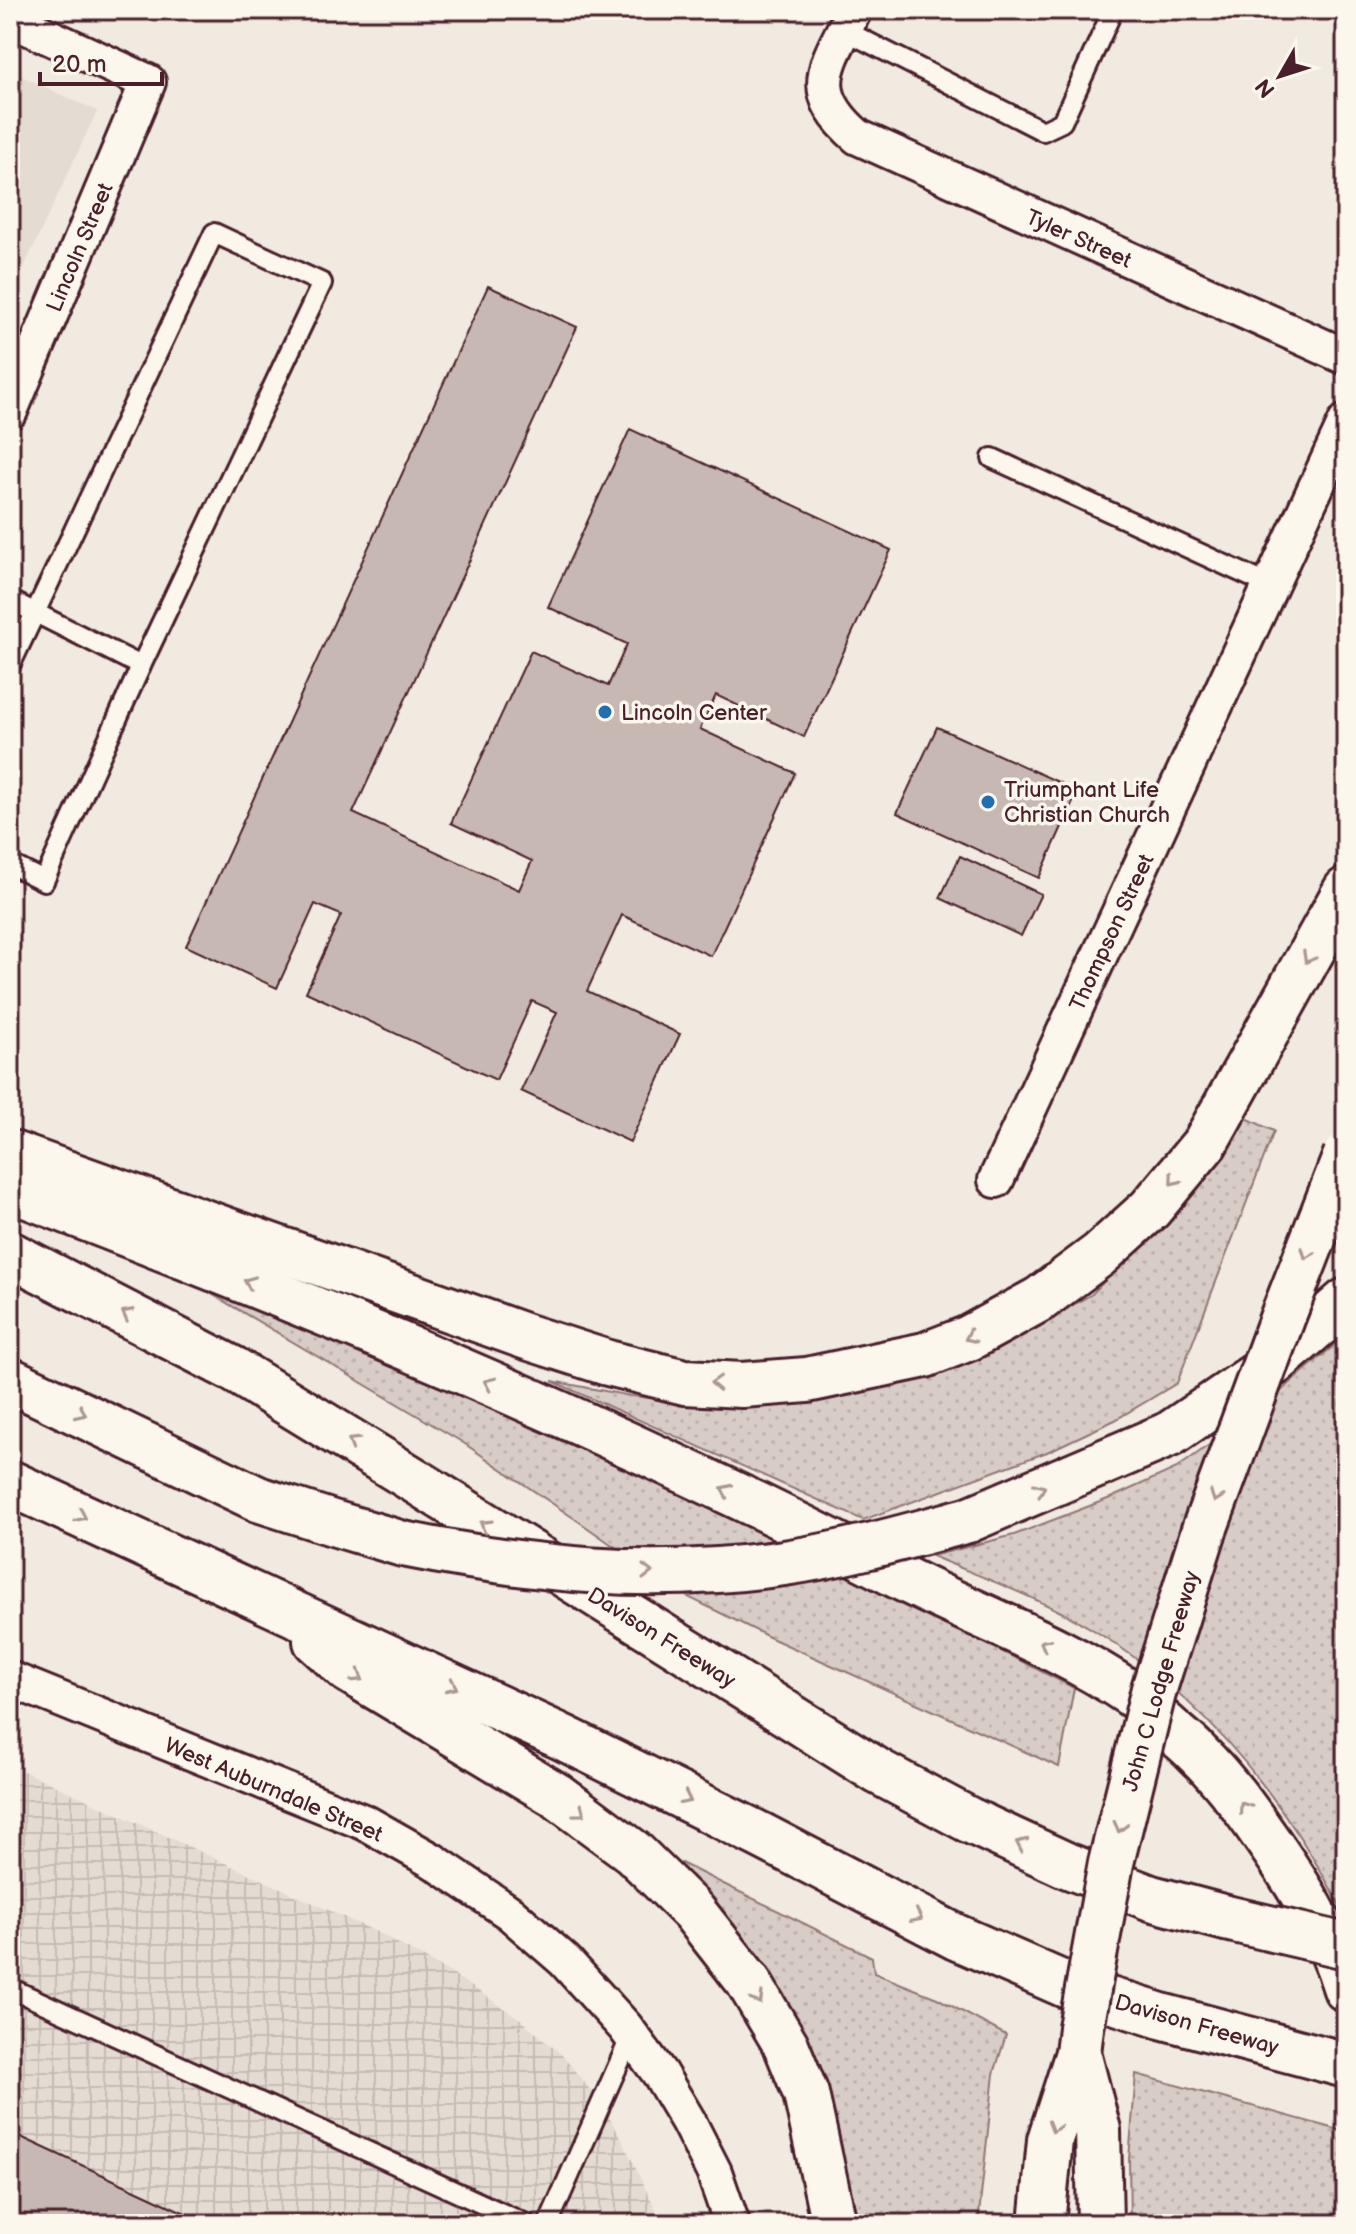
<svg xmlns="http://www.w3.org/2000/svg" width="1356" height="2234" font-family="'Balsamiq Sans',sans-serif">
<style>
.built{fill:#e4dbd2}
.industrial{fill:url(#industrial-grid)}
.grass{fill:url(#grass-dots);stroke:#917678;stroke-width:2}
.building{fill:#c8b8b3;stroke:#4a1f2b;stroke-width:2}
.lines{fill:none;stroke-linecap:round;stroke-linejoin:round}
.lane-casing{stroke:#4a1f2b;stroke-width:24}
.street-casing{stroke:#4a1f2b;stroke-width:40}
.highway-casing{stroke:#4a1f2b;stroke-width:50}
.lane{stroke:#fbf7ec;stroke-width:18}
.street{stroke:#fbf7ec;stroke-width:34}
.highway{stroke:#fbf7ec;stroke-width:44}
.highway-bridge-casing{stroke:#4a1f2b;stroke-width:50;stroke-linecap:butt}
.highway-bridge{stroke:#fbf7ec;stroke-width:44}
.oneway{stroke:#ab9695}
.poi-dot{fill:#1f6fb2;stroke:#fbf7ec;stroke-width:3}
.labels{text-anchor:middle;stroke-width:7;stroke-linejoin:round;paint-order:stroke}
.street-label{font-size:22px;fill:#4a1f2b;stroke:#fbf7ec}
.poi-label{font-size:22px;fill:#4a1f2b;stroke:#fbf7ec;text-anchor:start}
</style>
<defs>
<pattern id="industrial-grid" width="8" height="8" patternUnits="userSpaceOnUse" patternTransform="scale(2)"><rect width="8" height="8" fill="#e4dbd2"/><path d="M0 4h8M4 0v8" fill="none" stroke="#c5bcb4"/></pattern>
<pattern id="grass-dots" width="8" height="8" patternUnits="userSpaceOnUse" patternTransform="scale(2)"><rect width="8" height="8" fill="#d8ccc6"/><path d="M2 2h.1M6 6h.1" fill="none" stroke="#bbafaa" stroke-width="1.8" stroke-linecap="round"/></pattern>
</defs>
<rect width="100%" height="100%" fill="#f0eae0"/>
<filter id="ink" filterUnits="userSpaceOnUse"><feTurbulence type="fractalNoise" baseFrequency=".0125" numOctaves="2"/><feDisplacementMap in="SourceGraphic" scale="16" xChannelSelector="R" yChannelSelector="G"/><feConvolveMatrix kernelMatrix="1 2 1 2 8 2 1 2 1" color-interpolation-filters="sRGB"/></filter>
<g filter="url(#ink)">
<path class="built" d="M10,71L97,111L10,297Z"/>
<path class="industrial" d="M10,1765L381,1934L454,1975L520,2019L561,2054L601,2103L621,2138L663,2224H10Z"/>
<g class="grass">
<path d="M1244,1117L1274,1131L1177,1383L1115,1420L1047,1452L863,1520L552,1381L631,1396L731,1406L824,1401L950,1368L1031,1329L1092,1294L1133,1252Z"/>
<path d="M214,1282L654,1478L740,1523L875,1587L1074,1688L1059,1767L771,1638L682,1594L578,1521L462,1442L210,1293Z"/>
<path d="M1346,1335V1917C1286,1801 1205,1697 1092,1629C1042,1599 986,1579 932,1556L1014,1535L1113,1497L1177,1468L1266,1404Z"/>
<path d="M681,1863L872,1957L874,1973L937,1998L1006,2035L994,2074L978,2224H853L674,1872Z"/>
<path d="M1136,2074L1346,2132V2224H1130L1129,2159Z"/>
</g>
<g class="building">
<path d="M488,286L577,327L353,813L519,890L532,861L451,823L531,651L608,686L627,644L548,607L630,429L891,550L804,737L716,695L700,729L795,773L711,956L622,915L587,991L680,1034L630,1142L521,1091L557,1012L532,1001L496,1080L306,992L341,915L315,904L277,988L186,946Z"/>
<path d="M937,727L1078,791L1039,878L897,813Z"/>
<path d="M960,856L1041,894L1021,936L940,898Z"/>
<path d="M10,2132L209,2224H10Z"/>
</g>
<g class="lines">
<defs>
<g id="lane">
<path d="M844,30L1043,131L1062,122L1113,10"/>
<path d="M992,458L1271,586"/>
<path d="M10,600L141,666"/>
<path d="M10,666L214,233L322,283L141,666L44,881L10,864"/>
<path d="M10,1988L526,2224"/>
<path d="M548,2224L631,2036"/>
</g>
<g id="street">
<path d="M854,10C828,64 803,90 858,137L1346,357"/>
<path d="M10,19L148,82L10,411"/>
<path d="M996,1180L1346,422"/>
<path d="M10,1679L366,1823L433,1861L510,1913L565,1961L625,2027L660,2074L688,2121L714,2172L732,2224"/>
</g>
<g id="highway">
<path d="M10,1153L527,1337L608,1363L685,1382L742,1385L807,1380L925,1355L969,1338L1040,1299L1099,1255L1150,1209L1205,1143L1346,890"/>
<path d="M10,1189C313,1305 614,1428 902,1578C978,1617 1060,1645 1131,1694C1144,1703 1155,1716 1167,1726C1177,1735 1188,1743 1197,1753C1222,1777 1243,1805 1263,1834C1297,1882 1329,1932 1346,1989"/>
<path d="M10,1254L233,1369L419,1483L879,1772L969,1820L1066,1865L1151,1898L1226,1918"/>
<path d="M10,1380L258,1499L333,1523L403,1544"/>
<path d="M10,1483L564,1738L760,1835L956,1937L1075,1989L1161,2016L1346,2065"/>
<path d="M968,1520L1170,1434L1274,1363L1346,1301"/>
<path d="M316,1641L348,1670L556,1795L633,1852L693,1911L748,1981L786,2045L806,2094L834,2224"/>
<path d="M1078,2053L1098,2130L1100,2224"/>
<path d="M1042,2224L1050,2140L1078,2053L1081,2028"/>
</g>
</defs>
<use href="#lane" class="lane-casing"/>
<use href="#street" class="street-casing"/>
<use href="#highway" class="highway-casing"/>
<use href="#lane" class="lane"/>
<use href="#street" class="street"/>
<use href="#highway" class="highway"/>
<defs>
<g id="highway-bridge">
<path d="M403,1544C533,1570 652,1582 784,1563C846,1554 908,1536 968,1520"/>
<path d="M1226,1918L1346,1946"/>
<path d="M1081,2028L1111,1863L1154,1689L1204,1530L1283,1316L1346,1155"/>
</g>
</defs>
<use href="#highway-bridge" class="highway-bridge-casing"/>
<use href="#highway-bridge" class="highway-bridge"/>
</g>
<defs><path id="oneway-chevron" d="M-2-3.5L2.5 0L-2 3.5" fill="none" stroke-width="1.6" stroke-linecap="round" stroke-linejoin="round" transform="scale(2)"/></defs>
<g class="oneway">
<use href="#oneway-chevron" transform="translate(1308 958) rotate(119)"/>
<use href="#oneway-chevron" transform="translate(1174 1180) rotate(130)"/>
<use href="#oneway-chevron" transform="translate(1307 1254) rotate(111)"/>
<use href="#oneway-chevron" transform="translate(249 1282) rotate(-158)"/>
<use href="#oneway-chevron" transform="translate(127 1314) rotate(-152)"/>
<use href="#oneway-chevron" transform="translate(970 1337) rotate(155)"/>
<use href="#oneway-chevron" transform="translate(489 1383) rotate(-156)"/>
<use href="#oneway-chevron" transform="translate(716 1383) rotate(-177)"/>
<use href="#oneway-chevron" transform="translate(81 1413) rotate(25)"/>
<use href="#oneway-chevron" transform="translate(353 1442) rotate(-148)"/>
<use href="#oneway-chevron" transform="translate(1040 1489) rotate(-23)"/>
<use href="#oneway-chevron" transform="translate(726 1490) rotate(-155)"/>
<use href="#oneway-chevron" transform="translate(1216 1497) rotate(110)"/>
<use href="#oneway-chevron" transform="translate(81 1516) rotate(25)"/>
<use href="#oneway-chevron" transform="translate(485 1525) rotate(-148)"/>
<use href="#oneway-chevron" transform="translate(647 1572)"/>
<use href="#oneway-chevron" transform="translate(1045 1644) rotate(-152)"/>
<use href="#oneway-chevron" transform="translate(358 1677) rotate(32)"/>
<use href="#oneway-chevron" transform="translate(452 1686) rotate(25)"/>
<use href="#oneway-chevron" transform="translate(686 1799) rotate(26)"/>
<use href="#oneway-chevron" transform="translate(1244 1807) rotate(-125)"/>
<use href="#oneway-chevron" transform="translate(580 1812) rotate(37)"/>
<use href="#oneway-chevron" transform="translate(1120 1827) rotate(104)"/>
<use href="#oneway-chevron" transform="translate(1021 1844) rotate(-155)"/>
<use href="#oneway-chevron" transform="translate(917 1917) rotate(27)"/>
<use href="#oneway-chevron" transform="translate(758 1999) rotate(59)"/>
<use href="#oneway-chevron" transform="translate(1054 2127) rotate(107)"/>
</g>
</g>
<g class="poi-dot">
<circle cx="605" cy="712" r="8"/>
<circle cx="988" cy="802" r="8"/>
</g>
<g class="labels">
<g class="street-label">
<text transform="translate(1079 238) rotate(24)" y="8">Tyler Street</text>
<text transform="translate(79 247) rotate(-67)" y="8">Lincoln Street</text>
<text transform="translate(1111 932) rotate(-65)" y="8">Thompson Street</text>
<text transform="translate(662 1637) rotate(32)" y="8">Davison Freeway</text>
<text transform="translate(1160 1681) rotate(-74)" y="8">John C Lodge Freeway</text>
<text transform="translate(274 1789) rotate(23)" y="8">West Auburndale Street</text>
<text transform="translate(1197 2024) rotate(16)" y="8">Davison Freeway</text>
</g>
<g class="poi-label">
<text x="621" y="720">Lincoln Center</text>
<text x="1004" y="797">Triumphant Life<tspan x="1004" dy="25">Christian Church</tspan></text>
</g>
</g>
<rect width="1356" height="2234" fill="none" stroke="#fbf7ec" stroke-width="40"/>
<rect x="20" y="20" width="1316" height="2194" fill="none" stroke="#4a1f2b" stroke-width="3" filter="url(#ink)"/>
<g transform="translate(1280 76) rotate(231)" stroke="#fbf7ec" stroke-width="6" paint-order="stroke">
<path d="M0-6L14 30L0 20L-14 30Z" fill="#4a1f2b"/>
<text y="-12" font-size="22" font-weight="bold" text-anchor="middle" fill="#4a1f2b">N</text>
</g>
<path d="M40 72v12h122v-12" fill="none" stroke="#4a1f2b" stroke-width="4"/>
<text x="52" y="72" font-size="24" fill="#4a1f2b" stroke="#fbf7ec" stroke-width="6" paint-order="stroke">20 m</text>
</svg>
